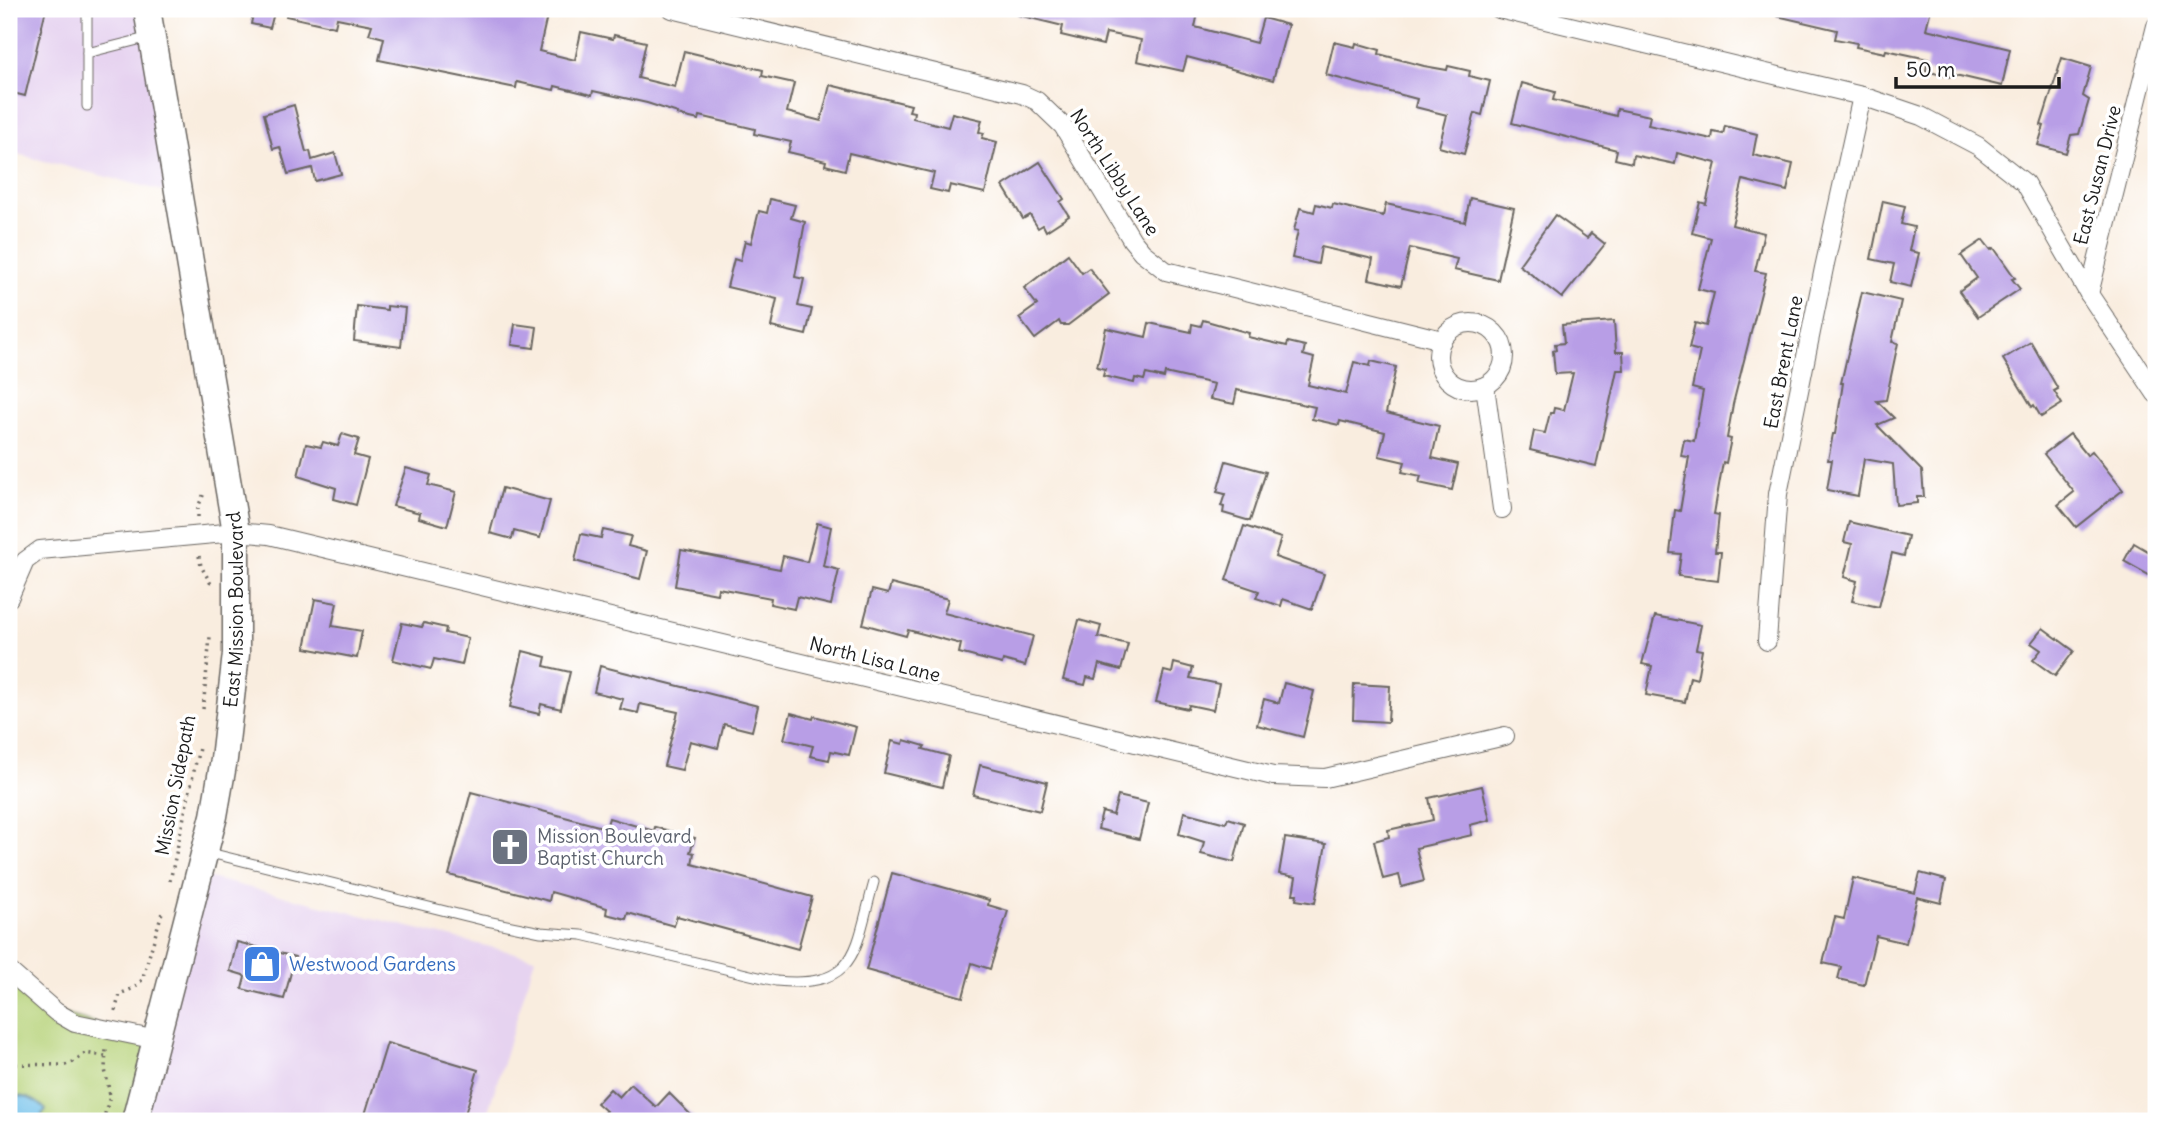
<svg xmlns="http://www.w3.org/2000/svg" width="2165" height="1130" font-family="Delius,sans-serif">
<style>
.built{fill:#e6d3f0}
.green{fill:#b5d177;stroke:#68764a;stroke-width:2}
.water{fill:#6fc0ea;stroke:#466e83;stroke-width:2}
.building{fill:#b89ee6}
.lines{fill:none;stroke-linecap:round;stroke-linejoin:round}
.service-casing{stroke:#696560;stroke-width:11}
.minor-casing{stroke:#696560;stroke-width:20}
.secondary-casing{stroke:#696560;stroke-width:29}
.path{stroke:#696560;stroke-width:3.5;stroke-dasharray:2 5;stroke-linecap:butt}
.service{stroke:#fff;stroke-width:9}
.minor{stroke:#fff;stroke-width:18}
.secondary{stroke:#fff;stroke-width:26}
.labels{text-anchor:middle;stroke-width:7;stroke-linejoin:round;paint-order:stroke}
.street-label{font-size:19px;fill:#1c1c1c;stroke:#fff}
.worship-label{font-size:19px;fill:#5b616d;stroke:#fff;text-anchor:start}
.shop-label{font-size:19px;fill:#366cbe;stroke:#fff;text-anchor:start}
</style>
<rect width="100%" height="100%" fill="#fff"/>
<filter id="ink" filterUnits="userSpaceOnUse"><feTurbulence type="fractalNoise" baseFrequency=".0143" numOctaves="2"/><feDisplacementMap in="SourceGraphic" scale="14" xChannelSelector="R" yChannelSelector="G"/><feConvolveMatrix kernelMatrix="1 2 1 2 8 2 1 2 1" color-interpolation-filters="sRGB"/></filter>
<filter id="wash" filterUnits="userSpaceOnUse"><feTurbulence type="fractalNoise" baseFrequency=".00686" numOctaves="4" result="noise"/><feDisplacementMap in="SourceGraphic" scale="28" xChannelSelector="R" yChannelSelector="G"/><feGaussianBlur stdDeviation="1.57" result="paint"/><feColorMatrix in="noise" values="0 0 0 0 0 0 0 0 0 0 0 0 0 0 0 0 0 1.4 0 .05"/><feComposite in="paint" operator="in"/></filter>
<g filter="url(#wash)">
<rect width="100%" height="100%" fill="#f9eddf"/>
<g class="built">
<path d="M9,9H147L178,195L9,152Z"/>
<path d="M198,875L535,958L485,1121H135Z"/>
</g>
<path class="green" d="M9,971L56,1012L157,1040L135,1121H9Z"/>
<path class="water" d="M9,1095C24,1096 35,1098 46,1110L42,1114V1121H9Z"/>
<g id="blocks">
<g class="building">
<path d="M9,9H46L25,96L9,92Z"/>
<path d="M254,9H275L270,28L251,24Z"/>
<path d="M287,9H516L547,16L539,51L575,60L581,32L613,39L614,35L646,42L638,78L675,87L684,51L763,70L762,76L794,83L787,112L821,121L830,85L911,105L909,111L914,112L913,118L948,127L952,113L982,120L979,132L984,133L982,138L997,142L985,193L950,185L948,193L930,189L934,173L849,153L845,170L825,165L826,161L788,152L791,142L754,134L755,129L700,116L699,120L677,115L678,113L647,103L593,91L592,95L555,86L554,90L517,82L516,88L379,60L384,38L369,34L372,25L337,18L335,27L286,16Z"/>
<path d="M1019,9H1176L1198,13L1195,27L1256,43L1263,18L1288,25L1273,80L1187,57L1183,71L1137,61L1141,40L1106,33L1103,45L1061,35L1063,26L1018,15Z"/>
<path d="M1778,9H1931L1926,29L2010,49L2002,86L1951,74L1950,77L1926,71L1928,59L1886,50L1885,53L1856,47L1857,43L1835,39L1837,30L1777,16Z"/>
<path d="M1334,42L1355,47L1356,43L1380,50L1379,54L1424,66L1447,70L1448,66L1470,71L1469,76L1490,81L1482,115L1475,113L1464,154L1439,147L1447,115L1415,107L1417,99L1326,75Z"/>
<path d="M2062,58L2091,67L2083,96L2089,100L2079,134L2071,135L2066,153L2038,145L2044,126L2041,125Z"/>
<path d="M1522,83L1555,92L1553,100L1616,116L1617,109L1650,116L1648,125L1712,139L1713,132L1723,134L1725,126L1757,134L1753,155L1793,164L1787,191L1743,180L1732,225L1764,233L1755,271L1766,273L1733,404L1727,438L1731,439L1726,463L1723,462L1714,514L1719,515L1715,552H1721L1718,581L1678,576L1681,554L1670,553L1675,510L1680,511L1689,457L1681,456L1684,439L1694,441L1703,391L1692,388L1700,351L1689,348L1695,323L1706,326L1714,293L1698,289L1711,238L1692,233L1700,202L1706,204L1716,163L1677,153L1675,164L1633,155L1632,163L1615,159L1617,150L1512,123Z"/>
<path d="M294,105L306,152L310,151L312,160L335,153L341,174L315,181L312,168L288,174L280,147L273,149L264,114Z"/>
<path d="M1040,162L1064,199L1060,202L1069,216L1046,231L1043,225L1038,228L1030,215L1023,219L1003,186Z"/>
<path d="M1470,198L1514,208L1498,280L1454,270L1457,259L1410,248L1401,286L1369,279L1373,259L1321,247L1318,264L1292,258L1298,231L1294,230L1300,208L1314,212L1316,204L1332,208L1333,204L1383,216L1386,204L1465,222Z"/>
<path d="M770,199L795,205L791,218L805,222L795,277L804,279L798,306L812,309L806,335L771,327L777,299L727,287L734,259L740,261L745,241L751,243L759,211L767,213Z"/>
<path d="M1883,201L1905,206L1901,224L1914,227L1909,251L1919,253L1911,287L1890,282L1894,264L1871,259Z"/>
<path d="M1555,215L1587,238L1591,233L1605,244L1562,298L1519,265Z"/>
<path d="M1983,240L1991,250L1994,248L2015,278L2012,279L2020,289L1978,317L1959,291L1977,278L1961,255Z"/>
<path d="M1068,254L1082,273L1089,268L1109,294L1068,325H1061L1059,321L1035,339L1019,318L1037,305L1024,288Z"/>
<path d="M1862,292L1901,301L1892,342L1898,343L1886,400L1877,401L1894,418L1877,425L1922,471L1924,497H1917V503L1896,505L1893,464L1864,459L1858,496L1827,490L1832,460H1828L1833,434H1835L1843,383H1841Z"/>
<path d="M357,306L387,310V306L405,308L401,347L354,341Z"/>
<path d="M1203,320L1249,333L1248,337L1287,346L1288,342L1305,346L1303,355L1314,358L1308,385L1346,394L1354,362L1370,366L1371,361L1396,367L1386,413L1439,426L1432,458L1458,464L1452,490L1419,483L1421,476L1402,472L1405,462L1379,456L1385,432L1340,421L1339,425L1312,419L1315,407L1237,390L1234,404L1210,399L1214,384L1165,373L1164,378L1146,374L1144,380L1135,378L1134,383L1103,376L1105,369L1097,367L1106,328L1146,337L1149,323L1191,332L1192,324L1201,326Z"/>
<path d="M1614,321L1616,352H1623L1624,370H1617L1596,466L1530,450L1534,431L1545,433L1550,413H1553L1554,408L1564,410L1573,373L1555,374L1553,351L1556,350L1555,344L1564,343L1562,325Z"/>
<path d="M515,324L537,327L534,348L512,345Z"/>
<path d="M2031,342L2058,389L2054,391L2062,404L2041,417L2034,405L2032,407L2003,359Z"/>
<path d="M342,434L359,439L354,455L368,459L356,505L334,499L336,488L298,476L306,444L321,447L323,442L338,446Z"/>
<path d="M2070,434L2087,455L2092,451L2123,490L2076,527L2058,505L2074,492L2044,454Z"/>
<path d="M1226,461L1266,472L1250,521L1223,513L1224,507L1221,506L1225,494L1217,492Z"/>
<path d="M406,468L431,475L428,485L456,492L447,526L419,518L420,513L393,506Z"/>
<path d="M502,488L550,501L540,538L514,531L512,539L490,533Z"/>
<path d="M1849,522L1908,536L1904,556L1892,553L1879,607L1852,601L1857,581L1844,577L1852,544L1844,542Z"/>
<path d="M817,523L831,527L823,566L839,570L831,605L797,597L794,609L770,604L771,598L718,588L717,594L675,586L681,550L780,569L783,556L807,562Z"/>
<path d="M1244,526L1281,538L1275,557L1324,574L1312,609L1283,599L1281,606L1256,598L1259,591L1226,580Z"/>
<path d="M603,530L631,536L628,546L647,551L640,579L575,561L581,534L601,538Z"/>
<path d="M2134,543L2156,556V579L2124,561Z"/>
<path d="M891,584L948,599L944,613L1033,636L1025,666L1003,660L1002,664L959,653L961,644L908,630L906,636L863,624L872,590L888,594Z"/>
<path d="M315,599L337,603L332,626L362,631L357,658L305,648Z"/>
<path d="M1655,616L1701,625L1696,649L1702,650L1697,679L1690,677L1685,702L1646,695L1652,666L1642,664Z"/>
<path d="M1079,620L1101,626L1098,637L1128,644L1121,670L1099,664L1095,679L1087,677L1085,685L1063,680Z"/>
<path d="M402,623L422,627L424,623L446,628L445,633L468,638L462,665L434,659L431,669L393,660Z"/>
<path d="M2043,628L2074,651L2055,676L2033,660L2041,650L2031,643Z"/>
<path d="M523,651L546,657L544,666L570,672L561,709L541,704L539,714L510,707Z"/>
<path d="M1174,663L1193,668L1190,678L1219,684L1213,710L1189,705L1188,709L1156,702L1164,671L1172,673Z"/>
<path d="M600,666L758,706L752,731L724,724L718,748L690,741L682,770L664,766L678,712L640,704L638,713L620,709L623,699L594,692Z"/>
<path d="M1284,683L1314,691L1303,737L1257,725L1264,699L1279,703Z"/>
<path d="M1354,684L1390,686L1388,722L1353,720Z"/>
<path d="M791,713L813,719L814,716L856,727L849,755L831,751L829,760L810,756L813,746L784,739Z"/>
<path d="M904,740L925,746L923,749L949,756L942,787L884,773L892,741L903,744Z"/>
<path d="M980,765L1047,782L1040,811L973,795Z"/>
<path d="M1482,786L1490,820L1470,825L1472,835L1416,848L1424,881L1402,887L1399,875L1383,879L1374,841L1389,837L1388,830L1433,820L1429,798Z"/>
<path d="M471,792L606,828L609,818L654,831L655,827L695,838L690,852L694,853L692,864L812,897L798,949L677,916L674,926L628,913L626,919L606,914L607,908L551,892L549,901L449,875Z"/>
<path d="M1118,796L1148,803L1139,839L1098,829L1102,812L1113,815Z"/>
<path d="M1184,812L1226,823L1228,818L1244,823L1234,862L1201,854L1204,842L1179,834Z"/>
<path d="M1285,838L1326,844L1315,903L1296,900L1297,894H1293L1296,877L1279,874Z"/>
<path d="M892,873L989,900L988,905L1008,911L990,969L972,963L963,997L866,970Z"/>
<path d="M1920,873L1946,880L1941,903L1917,897L1906,943L1876,936L1864,985L1838,979L1841,967L1823,963L1835,917L1844,919L1853,878L1915,893Z"/>
<path d="M237,942L295,957L284,999L242,989L245,977L243,975L230,971Z"/>
<path d="M387,1043L478,1070L463,1121H363Z"/>
<path d="M631,1084L656,1107L669,1093L697,1121H596L606,1111L597,1103L610,1089L619,1097Z"/>
</g>
</g>
</g>
<g filter="url(#ink)">
<use href="#blocks" fill-opacity="0" stroke="#696560" stroke-width="2"/>
<g class="lines">
<defs>
<g id="service">
<path d="M87,9V106"/>
<path d="M87,53L150,37"/>
<path d="M206,852L482,920L541,932L582,935L776,981C860,989 855,948 874,882"/>
</g>
<g id="minor">
<path d="M672,9L1022,94L1037,101L1063,126L1132,240L1142,252L1166,271L1442,340"/>
<path d="M1499,9L1862,96L1921,116L1978,146L2025,183L2089,294L2156,394"/>
<path d="M2089,294L2156,26"/>
<circle cx="1471" cy="356" r="33"/>
<path d="M1485,386L1502,509"/>
<path d="M9,598L25,561L40,550L236,532L269,535L1273,776L1325,778L1505,736"/>
<path d="M1767,641L1778,494L1824,268L1862,96"/>
<path d="M9,971L56,1012L75,1023L157,1040"/>
</g>
<g id="secondary">
<path id="s1" d="M135,1121L214,816L224,759L236,654V532L147,9"/>
</g>
</defs>
<use href="#service" class="service-casing"/>
<use href="#minor" class="minor-casing"/>
<use href="#secondary" class="secondary-casing"/>
<g class="path">
<path d="M198,517V507L205,491"/>
<path d="M199,556L201,566L211,584"/>
<path d="M203,709L210,637"/>
<path d="M170,881L199,748"/>
<path d="M115,1011L120,994L134,988L142,980L163,909"/>
<path d="M9,1064L65,1065L73,1062L85,1053L105,1056"/>
<path d="M103,1121L110,1096L105,1069L106,1049"/>
</g>
<use href="#service" class="service"/>
<use href="#minor" class="minor"/>
<use href="#secondary" class="secondary"/>
</g>
</g>
<defs>
<symbol id="church-square" viewBox="-11 -11 22 22"><rect x="-9" y="-9" width="18" height="18" rx="4" fill="#6b7280" stroke="#fff"/><path d="M-1.2-6h2.4v3.5h3.3v2.4h-3.3V6h-2.4V-.1h-3.3v-2.4h3.3Z" fill="#fff"/></symbol>
<symbol id="shop-square" viewBox="-11 -11 22 22"><rect x="-9" y="-9" width="18" height="18" rx="4" fill="#3f7fe0" stroke="#fff"/><path d="M-5-2.5h2.3a2.7 3.5 0 0 1 5.4 0H5L5.5 6h-11ZM-1.5-2.5h3a1.5 2.3 0 0 0-3 0Z" fill="#fff"/></symbol>
</defs>
<g fill-rule="evenodd">
<use href="#church-square" x="488" y="825" width="44" height="44"/>
<use href="#shop-square" x="240" y="942" width="44" height="44"/>
</g>
<g class="labels">
<g class="street-label">
<text transform="translate(1115 172) rotate(57)" y="7">North Libby Lane</text>
<text transform="translate(2097 175) rotate(-76)" y="7">East Susan Drive</text>
<text transform="translate(1783 362) rotate(-79)" y="7">East Brent Lane</text>
<text dy="7" stroke="none"><textPath href="#s1" startOffset="523">East Mission Boulevard</textPath></text>
<text transform="translate(875 659) rotate(14)" y="7">North Lisa Lane</text>
<text transform="translate(175 785) rotate(-79)" y="7">Mission Sidepath</text>
</g>
<g class="worship-label">
<text x="537" y="843">Mission Boulevard<tspan x="537" dy="22">Baptist Church</tspan></text>
</g>
<g class="shop-label">
<text x="289" y="971">Westwood Gardens</text>
</g>
</g>
<rect width="2165" height="1130" fill="none" stroke="#fff" stroke-width="35"/>
<path d="M1896 77v10h163v-10" fill="none" stroke="#1c1c1c" stroke-width="3.5"/>
<text x="1906" y="77" font-size="21" fill="#1c1c1c" stroke="#ffffff" stroke-width="5" paint-order="stroke">50 m</text>
</svg>
